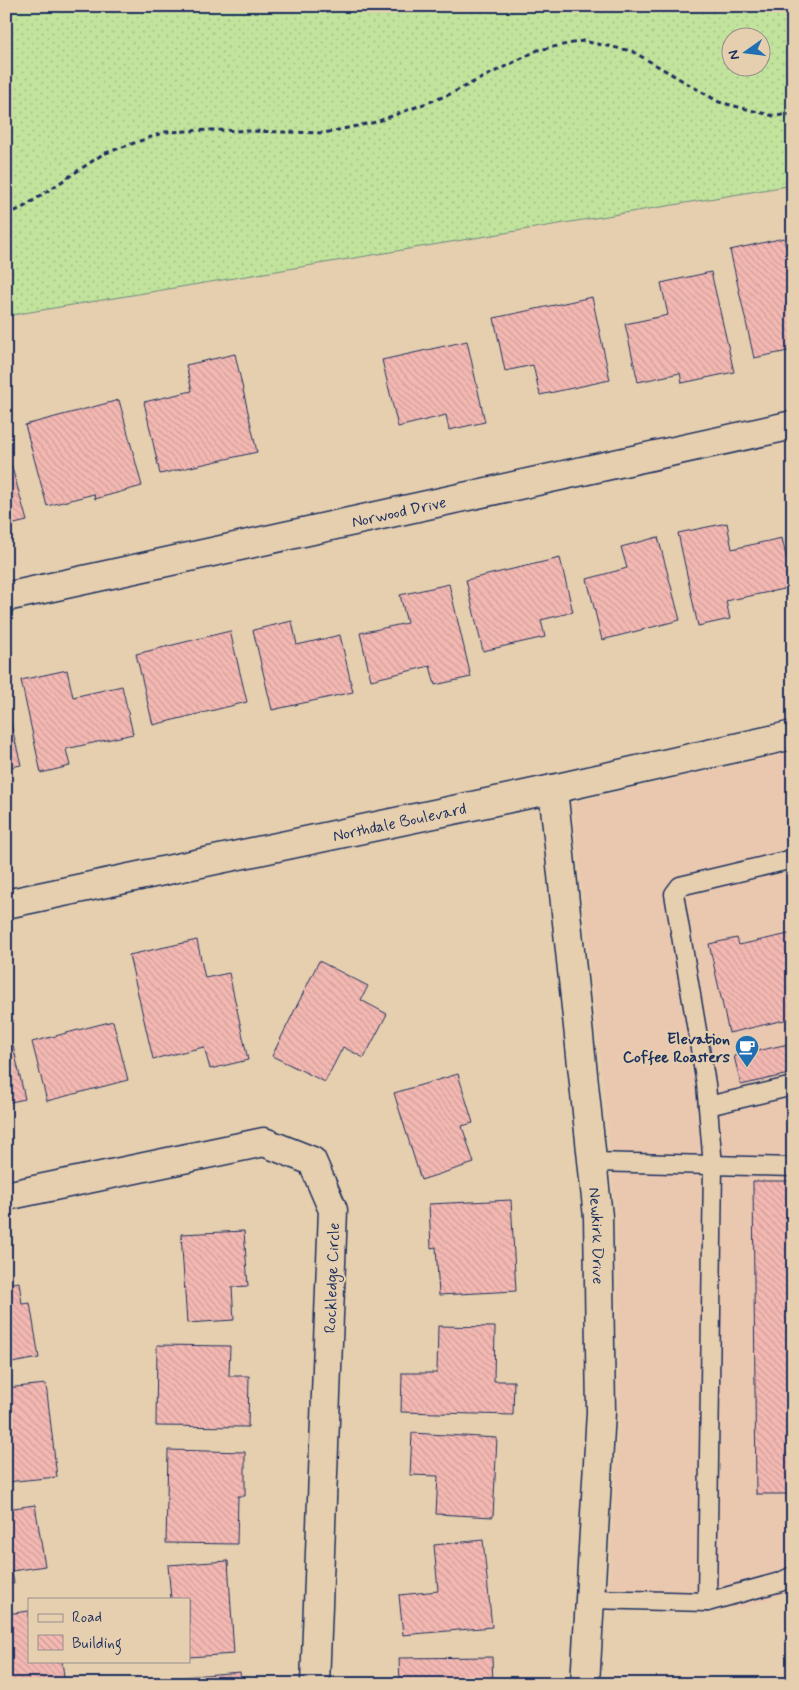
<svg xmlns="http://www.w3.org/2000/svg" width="799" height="1690" font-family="Mynerve,sans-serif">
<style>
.built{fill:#eac8b0}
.grass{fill:url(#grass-dots);stroke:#6e897d;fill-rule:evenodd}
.building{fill:url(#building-back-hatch);stroke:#1b2f5e}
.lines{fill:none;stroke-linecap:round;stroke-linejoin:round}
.service-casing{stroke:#1b2f5e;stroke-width:21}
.minor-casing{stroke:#1b2f5e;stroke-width:31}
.tertiary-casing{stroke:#1b2f5e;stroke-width:31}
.path{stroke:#1b2f5e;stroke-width:3;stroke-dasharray:5 4;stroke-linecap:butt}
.service{stroke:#e6cfaf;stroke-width:18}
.minor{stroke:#e6cfaf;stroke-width:28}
.tertiary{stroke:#e6cfaf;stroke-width:28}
.labels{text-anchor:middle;stroke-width:4;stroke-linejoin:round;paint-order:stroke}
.street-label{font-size:16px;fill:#1b2f5e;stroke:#e6cfaf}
.poi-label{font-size:16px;font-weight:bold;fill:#1b2f5e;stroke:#e6cfaf;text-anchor:end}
</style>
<defs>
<pattern id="grass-dots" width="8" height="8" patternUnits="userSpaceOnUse" patternTransform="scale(1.25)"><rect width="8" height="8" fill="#c1e39c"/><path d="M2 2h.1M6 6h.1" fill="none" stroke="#a5c389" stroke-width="1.8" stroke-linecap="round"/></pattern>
<pattern id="building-back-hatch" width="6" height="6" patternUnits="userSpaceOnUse" patternTransform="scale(1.25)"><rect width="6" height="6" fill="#f3b8b1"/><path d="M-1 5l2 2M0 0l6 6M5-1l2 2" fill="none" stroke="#d09e9b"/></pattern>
</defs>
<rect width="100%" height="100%" fill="#e6cfaf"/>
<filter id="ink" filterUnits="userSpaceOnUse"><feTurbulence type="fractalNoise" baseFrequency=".02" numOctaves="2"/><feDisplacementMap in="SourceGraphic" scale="10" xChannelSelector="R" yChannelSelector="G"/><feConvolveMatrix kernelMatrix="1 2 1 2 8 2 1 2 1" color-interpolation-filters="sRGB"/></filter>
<g filter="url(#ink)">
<path class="built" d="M793,752V1590L745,1608L608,1606L620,1410L617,1216L573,802Z"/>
<path class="grass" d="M6,6H793V185L6,316ZM732,38H762V68H732Z"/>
<g class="building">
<path d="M784,238L787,253L793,252V350L754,358L730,250Z"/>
<path d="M711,272L734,372L682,383L680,373L638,382L625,324L668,315L661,283Z"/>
<path d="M592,297L610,380L540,395L533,365L505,371L494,318Z"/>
<path d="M467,341L485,422L449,430L446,415L398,427L382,360Z"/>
<path d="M235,354L257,452L160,474L144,402L192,391L186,365Z"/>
<path d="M119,400L142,486L95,499L94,494L47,506L25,425Z"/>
<path d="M6,446L27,521L6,526Z"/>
<path d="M727,523L732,549L782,538L793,587L726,601L730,619L698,626L678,533Z"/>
<path d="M658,537L680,620L602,640L587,579L627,568L621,547Z"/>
<path d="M560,558L573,612L541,620L545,637L483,651L466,580Z"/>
<path d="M449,584L471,677L435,685L430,666L371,680L360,633L407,623L400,595Z"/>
<path d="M292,621L297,645L340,635L353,692L272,710L253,630Z"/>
<path d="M230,631L247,702L153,725L136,654Z"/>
<path d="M67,670L73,697L122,686L133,734L66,749L70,766L41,773L21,680Z"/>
<path d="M6,703L21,765L6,768Z"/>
<path d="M793,933V1018L729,1033L709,944L737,938L739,945Z"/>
<path d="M197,940L205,978L229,973L248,1060L210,1069L204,1047L153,1059L129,955Z"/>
<path d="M319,961L368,986L361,1000L387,1014L364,1058L343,1047L325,1082L272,1056Z"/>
<path d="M113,1021L128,1080L47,1101L32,1042Z"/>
<path d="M793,1043V1073L741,1085L734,1056Z"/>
<path d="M13,1045L25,1099L6,1103V1047Z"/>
<path d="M458,1074L473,1123L462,1126L474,1163L421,1180L394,1093Z"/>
<path d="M753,1181H793V1494H756Z"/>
<path d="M511,1200L516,1291L439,1295L436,1247L431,1248L429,1204Z"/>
<path d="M244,1231L248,1286L232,1287L234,1320L187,1323L181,1234Z"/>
<path d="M19,1282L22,1304L30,1303L39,1358L6,1364V1284Z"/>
<path d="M438,1326L495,1327L494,1381H514L513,1415L401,1412L402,1373H437Z"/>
<path d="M157,1345L230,1346L229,1376H249L248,1427L156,1426Z"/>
<path d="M46,1384L57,1477L6,1482V1388Z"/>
<path d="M412,1433L497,1438L493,1517L436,1514L438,1476L410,1475Z"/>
<path d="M168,1450L245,1452V1496H238L237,1544L166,1543Z"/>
<path d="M35,1505L45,1566L12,1571L14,1583L6,1584V1509Z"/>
<path d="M483,1540L492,1627L403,1635L399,1595L438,1591L434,1545Z"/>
<path d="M228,1561L234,1654L189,1657V1599H171L168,1565Z"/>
<path d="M29,1611V1661H62L65,1684H7L6,1614Z"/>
<path d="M492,1657L493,1684H400L399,1658Z"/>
<path d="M240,1672L241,1684H146V1680Z"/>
</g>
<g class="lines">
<defs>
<g id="service">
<path d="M708,1106L793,1086"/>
<path d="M593,1162L793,1167"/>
<path d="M590,1599L707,1602L780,1582L793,1576"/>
<path d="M707,1602L713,1166L706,1084L674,894L680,886L793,859"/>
</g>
<g id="minor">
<path id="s1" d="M6,597L793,425"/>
<path d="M6,1196L264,1142L312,1161L333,1210L315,1684"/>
</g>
<g id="tertiary">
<path id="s2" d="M553,789L598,1217L601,1412L585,1684"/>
<path id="s3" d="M6,904L553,789L793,735"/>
</g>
</defs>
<use href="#service" class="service-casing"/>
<use href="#minor" class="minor-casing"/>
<use href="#tertiary" class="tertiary-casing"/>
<path class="path" d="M6,215L22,208L103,154L165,132L210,130L324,133L376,122L448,95L538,50L583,41L632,51L719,102L774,116L793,114"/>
<use href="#service" class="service"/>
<use href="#minor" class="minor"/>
<use href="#tertiary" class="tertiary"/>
</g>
</g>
<defs>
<symbol id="cafe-pin" viewBox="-11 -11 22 30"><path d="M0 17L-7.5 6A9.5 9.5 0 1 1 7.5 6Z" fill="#1f6fb2" stroke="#e6cfaf"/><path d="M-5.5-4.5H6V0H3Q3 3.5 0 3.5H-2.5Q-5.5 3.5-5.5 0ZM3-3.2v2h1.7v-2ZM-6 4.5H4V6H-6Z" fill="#fff"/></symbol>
</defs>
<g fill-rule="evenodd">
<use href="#cafe-pin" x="733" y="1033" width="28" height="38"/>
</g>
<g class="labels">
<g class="street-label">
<text dy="6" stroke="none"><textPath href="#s1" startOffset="402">Norwood Drive</textPath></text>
<text dy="6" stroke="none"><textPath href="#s3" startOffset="402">Northdale Boulevard</textPath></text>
<text dy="6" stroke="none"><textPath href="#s2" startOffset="449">Newkirk Drive</textPath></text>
<text transform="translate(331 1278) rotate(-88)" y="6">Rockledge Circle</text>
</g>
<g class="poi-label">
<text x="730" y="1044">Elevation<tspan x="730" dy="18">Coffee Roasters</tspan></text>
</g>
</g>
<rect width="799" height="1690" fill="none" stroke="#e6cfaf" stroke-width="25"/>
<rect x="12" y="12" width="774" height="1665" fill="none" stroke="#1b2f5e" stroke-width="2" filter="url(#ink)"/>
<rect x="28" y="1598" width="162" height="65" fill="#e6cfaf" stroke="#958f8f"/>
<rect x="38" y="1614" width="25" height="8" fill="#e6cfaf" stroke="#958f8f"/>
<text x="72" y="1622" font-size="15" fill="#1b2f5e">Road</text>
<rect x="38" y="1635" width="25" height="15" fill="url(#building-back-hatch)" stroke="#958f8f"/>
<text x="72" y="1648" font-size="15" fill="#1b2f5e">Building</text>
<g transform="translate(746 52) rotate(256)"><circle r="24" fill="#e6cfaf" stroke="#958f8f"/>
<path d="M0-4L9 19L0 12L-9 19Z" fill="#1f6fb2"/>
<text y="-8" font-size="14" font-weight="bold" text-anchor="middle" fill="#1b2f5e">N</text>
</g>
</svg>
